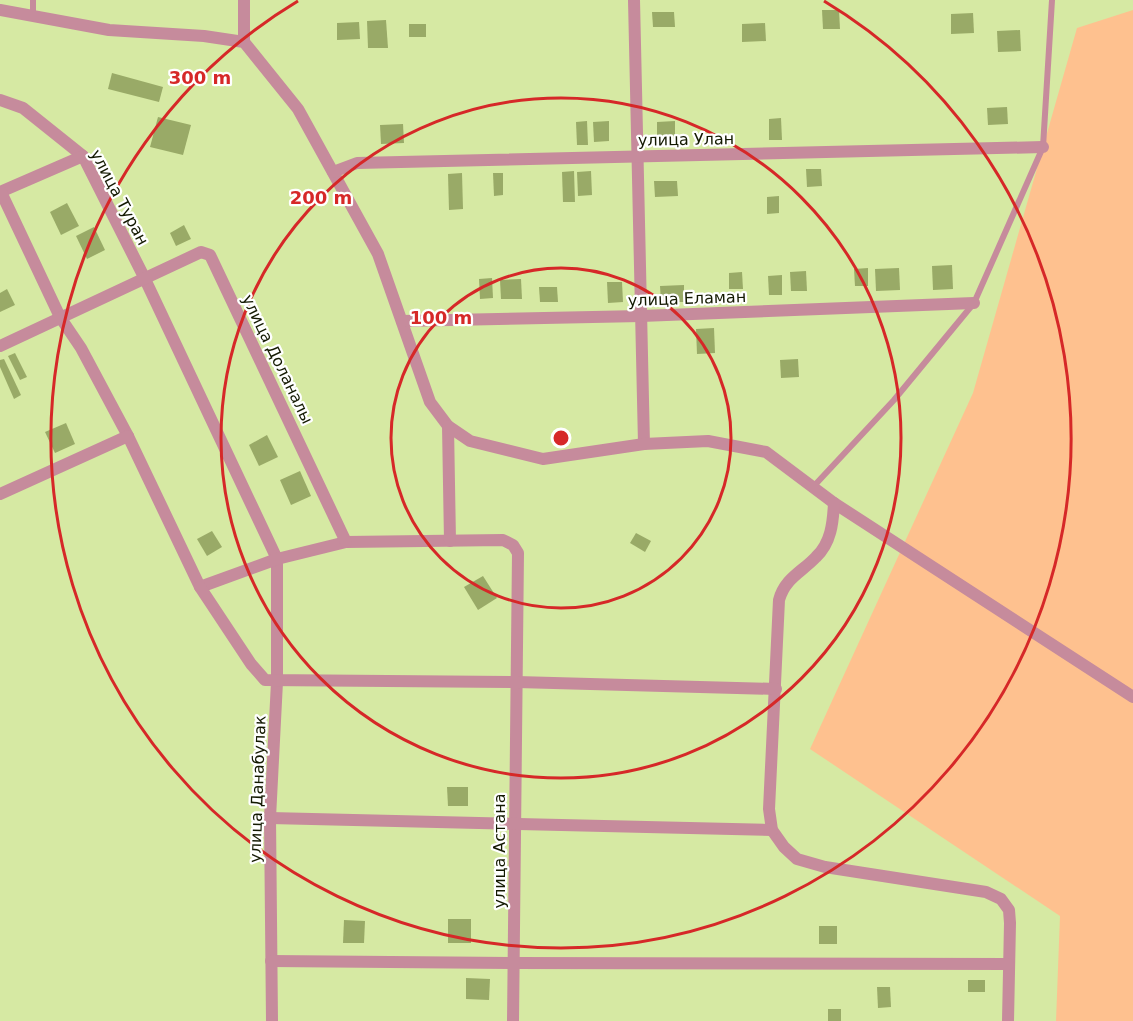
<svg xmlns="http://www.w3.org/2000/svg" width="1133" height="1021" font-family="'DejaVu Sans',sans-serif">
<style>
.green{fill:#fec18f}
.building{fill:#99aa67}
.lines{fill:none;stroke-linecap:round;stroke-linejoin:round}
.lane{stroke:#c68b9c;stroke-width:6}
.street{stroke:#c68b9c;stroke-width:12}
.ring{fill:none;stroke:#d62828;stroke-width:3}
.labels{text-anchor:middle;stroke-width:4.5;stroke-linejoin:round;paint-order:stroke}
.street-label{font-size:16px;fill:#131901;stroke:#fff}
.centre{fill:#d62828;stroke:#fff;stroke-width:3}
.ring-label{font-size:18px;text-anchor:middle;font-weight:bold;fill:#d62828;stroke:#fff;stroke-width:4.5;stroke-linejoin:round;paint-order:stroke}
</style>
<rect width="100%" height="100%" fill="#d6e9a3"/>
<path class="green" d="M1133,10V1021H1056L1060,916L810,749L973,393L1077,28Z"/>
<g class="building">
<path d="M822,10H839L840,29H823Z"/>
<path d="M652,12H674L675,27H653Z"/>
<path d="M973,13L974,33L951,34V14Z"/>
<path d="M386,20L388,48H368L367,21Z"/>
<path d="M359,22L360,39L337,40V23Z"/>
<path d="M765,23L766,41L742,42V24Z"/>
<rect x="409" y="24" width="17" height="13"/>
<path d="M1020,30L1021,51L998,52L997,31Z"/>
<path d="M112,73L163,87L159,102L108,89Z"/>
<path d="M1007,107L1008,124L988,125L987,108Z"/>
<path d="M158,117L191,125L183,155L150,147Z"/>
<path d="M781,118L782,140H769V119Z"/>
<path d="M587,121L588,145H577L576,122Z"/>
<path d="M609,121V141L594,142L593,122Z"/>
<path d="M675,121V139H657V122Z"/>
<path d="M403,124L404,143L381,144L380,125Z"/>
<path d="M806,169H821L822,186L807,187Z"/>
<path d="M574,171L575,202H563L562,172Z"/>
<path d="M591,171L592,195L578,196L577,172Z"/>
<path d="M462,173L463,209L449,210L448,174Z"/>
<path d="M493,173H503V195L494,196Z"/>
<path d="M654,181H677L678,196L655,197Z"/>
<path d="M779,196V213L767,214V197Z"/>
<path d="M67,203L79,226L61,235L50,212Z"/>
<path d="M184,225L191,239L176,246L170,233Z"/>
<path d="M94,227L105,250L87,259L76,236Z"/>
<path d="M952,265L953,289L933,290L932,266Z"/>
<path d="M868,268V286H855L854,269Z"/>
<path d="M899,268L900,290L876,291L875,269Z"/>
<path d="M806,271L807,291H791L790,272Z"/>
<path d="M742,272L743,289H729V273Z"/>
<path d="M782,275V295H769L768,276Z"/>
<path d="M492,278L493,298L480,299L479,279Z"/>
<path d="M521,279L522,299H501L500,280Z"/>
<path d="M607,282H622L623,302L608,303Z"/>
<path d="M684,285V302H661L660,286Z"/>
<path d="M539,287H557L558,302H540Z"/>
<path d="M7,289L15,305L0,312V293Z"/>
<path d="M714,328L715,353L697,354L696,329Z"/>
<path d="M15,353L27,377L20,380L8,356Z"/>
<path d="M4,359L21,395L14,399L0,367V360Z"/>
<path d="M798,359L799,377L781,378L780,360Z"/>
<path d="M66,423L75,444L55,453L45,432Z"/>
<path d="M267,435L278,457L259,466L249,445Z"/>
<path d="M300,471L311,496L291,505L280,480Z"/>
<path d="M212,531L222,547L207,556L197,539Z"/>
<path d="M636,533L651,541L645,552L630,543Z"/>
<path d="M483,576L497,598L478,610L464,587Z"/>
<path d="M447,787H468V806H448Z"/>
<rect x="448" y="919" width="23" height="24"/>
<path d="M344,920L365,921L364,943H343Z"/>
<rect x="819" y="926" width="18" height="18"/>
<path d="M466,978L490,979L489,1000L466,999Z"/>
<rect x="968" y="980" width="17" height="12"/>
<path d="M877,987H890L891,1007L878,1008Z"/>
<rect x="828" y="1009" width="13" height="12"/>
</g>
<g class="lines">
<g class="lane">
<path d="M33,15V0"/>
<path d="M813,487L894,400L974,303L1043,147L1052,0"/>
</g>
<g class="street">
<path d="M244,0V42"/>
<path d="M634,0L644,444"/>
<path d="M0,10L109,30L204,36L244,42L298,109L378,254L430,402L448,426L470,441L543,459L644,444L708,441L766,452L834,503L1133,697"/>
<path d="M0,100L23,108L83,156L144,277L277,559V682L270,818L272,1021"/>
<path d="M333,172L357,163L1043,147"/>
<path d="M0,192L83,156"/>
<path d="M1,192L60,317L81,348L128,436L200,587L277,559L346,542L503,540L513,545L518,553L513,1021"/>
<path d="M402,321L641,316L974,303"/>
<path d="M0,346L201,252L210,255L346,542"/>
<path d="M448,426L450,541"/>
<path d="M0,494L128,436"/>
<path d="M834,503C833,523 831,543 816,557C802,572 785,578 779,600L769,809L772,830L784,847L797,859L825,867L986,892L1001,899L1009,910L1010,923L1008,1021"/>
<path d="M200,587L251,664L265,680L517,682L776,689"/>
<path d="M270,818L772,830"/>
<path d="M271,961L514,963L1008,964"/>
</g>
</g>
<g class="ring">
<circle cx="561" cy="438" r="170"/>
<circle cx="561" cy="438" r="340"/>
<path d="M824 1A510 510 0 1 1 298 1"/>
</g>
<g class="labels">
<g class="street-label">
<text transform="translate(686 139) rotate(-1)" y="6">улица Улан</text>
<text transform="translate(120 197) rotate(62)" y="6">улица Туран</text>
<text transform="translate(687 298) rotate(-2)" y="6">улица Еламан</text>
<text transform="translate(278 359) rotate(64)" y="6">улица Доланалы</text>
<text transform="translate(257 789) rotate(-88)" y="6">улица Данабулак</text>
<text transform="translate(499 851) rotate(-90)" y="6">улица Астана</text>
</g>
</g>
<circle cx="561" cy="438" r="9" class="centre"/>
<g class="ring-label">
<text x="200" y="84">300 m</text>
<text x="321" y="204">200 m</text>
<text x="441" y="324">100 m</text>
</g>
</svg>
